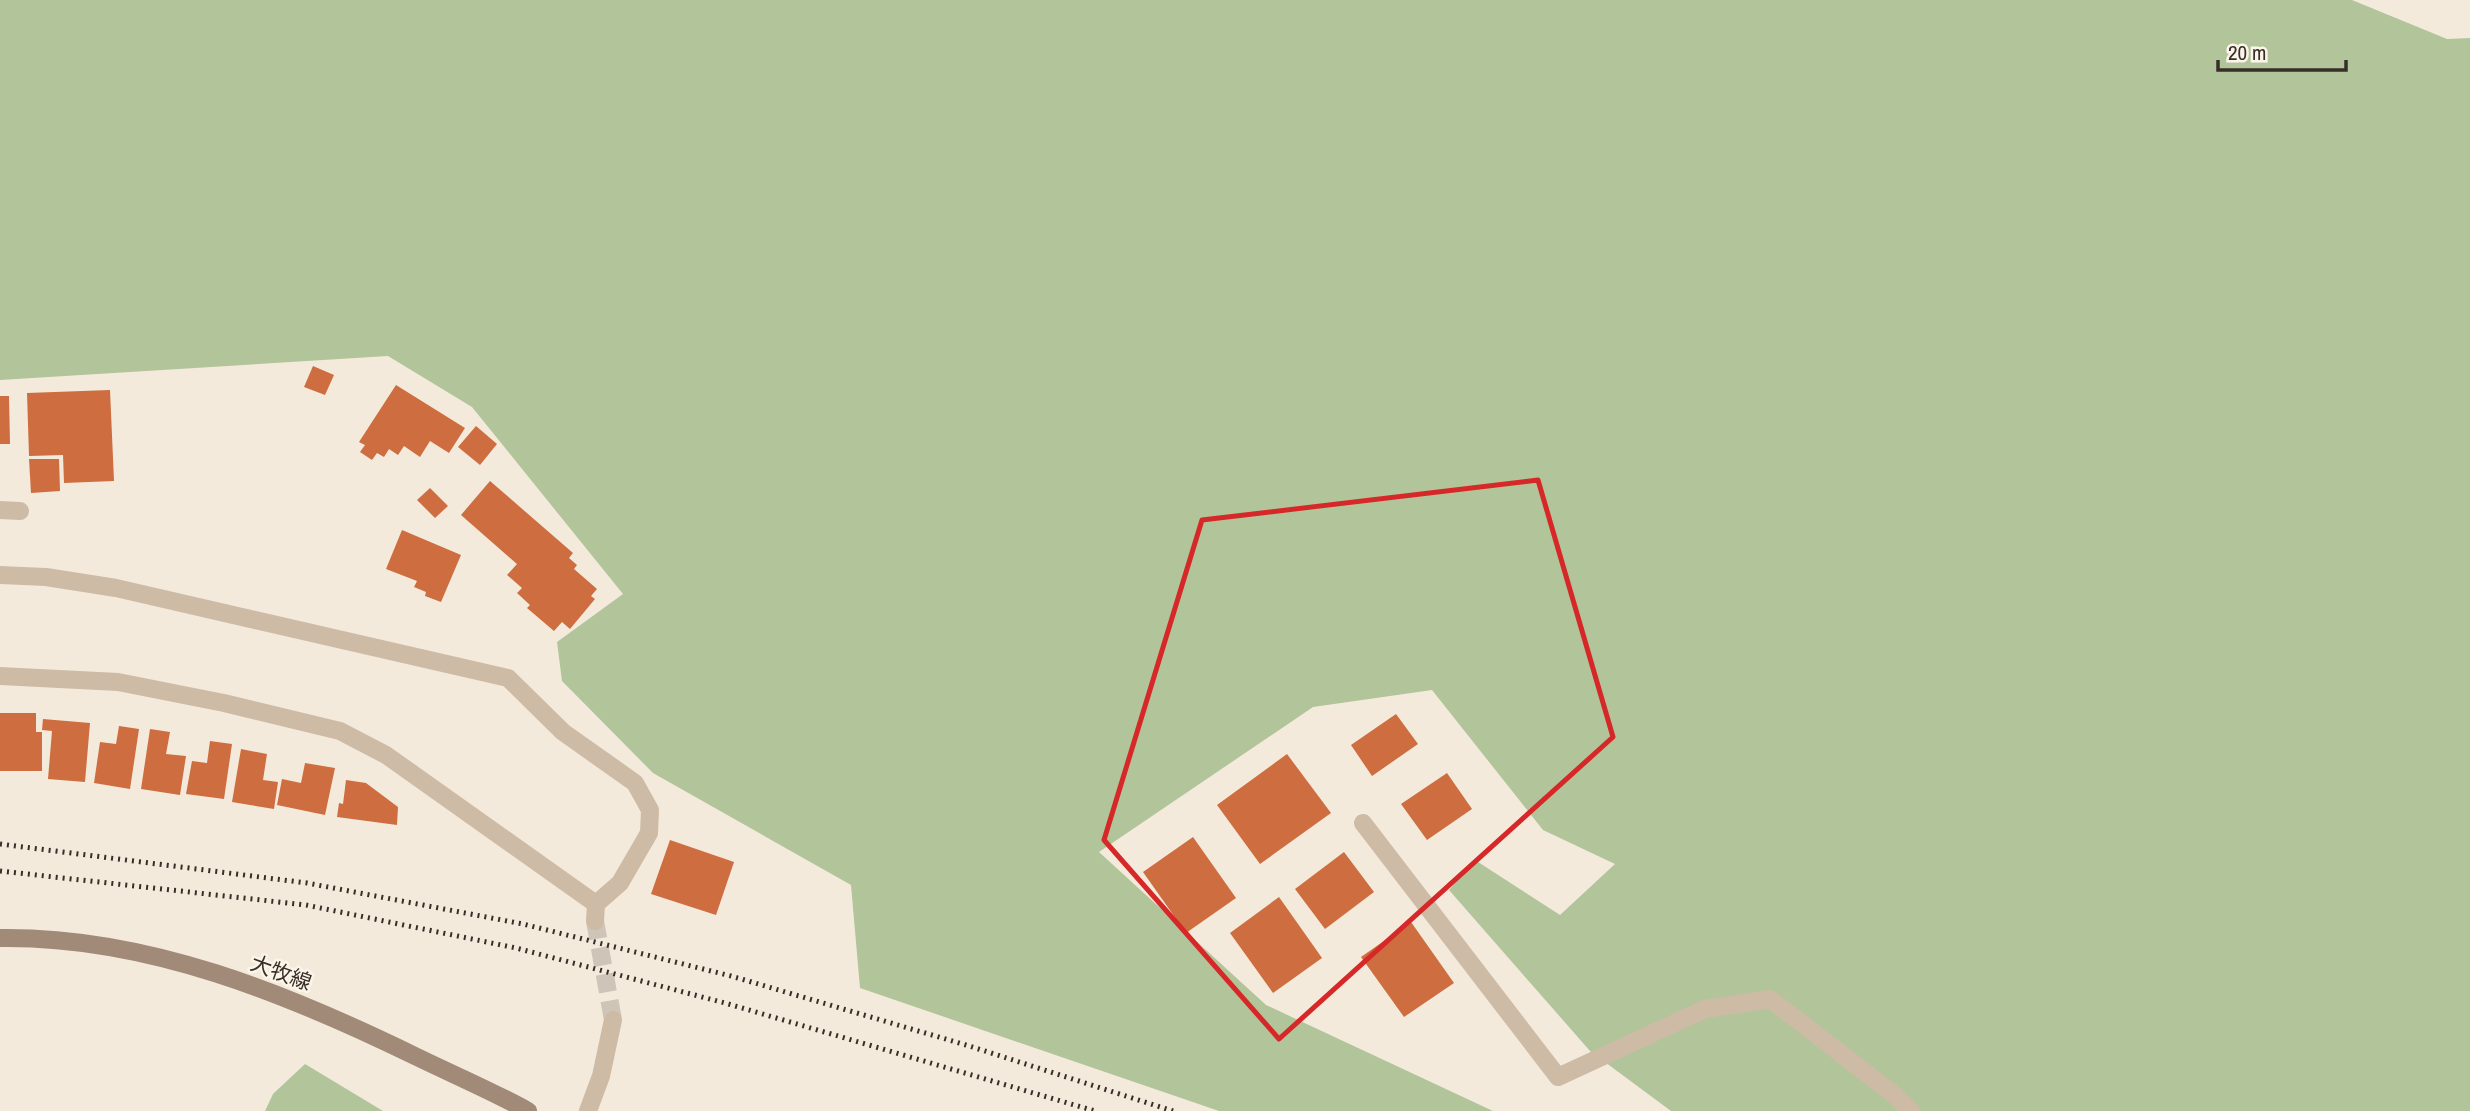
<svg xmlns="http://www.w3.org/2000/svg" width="2470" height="1111" font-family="'Archivo Narrow','Noto Sans JP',sans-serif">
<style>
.green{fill:#b2c49a}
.building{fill:#ce6d3f}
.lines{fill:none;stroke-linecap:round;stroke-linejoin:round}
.street-tunnel{stroke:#cec4b7;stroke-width:18;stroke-dasharray:18 9;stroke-linecap:butt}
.lane{stroke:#cdbba6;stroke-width:18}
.street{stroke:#cdbba6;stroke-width:18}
.secondary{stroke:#a18a77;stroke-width:18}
.rail{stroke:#382e28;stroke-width:5;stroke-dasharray:2 5;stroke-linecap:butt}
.marked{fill:none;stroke:#d62828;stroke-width:5;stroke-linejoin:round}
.labels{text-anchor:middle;stroke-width:5;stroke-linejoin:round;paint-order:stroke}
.street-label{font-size:21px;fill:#382e28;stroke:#fbf4e8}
</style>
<rect width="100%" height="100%" fill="#f4eadb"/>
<g class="green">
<path d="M0,0H2352L2447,39L2470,38V1111H1671L1590,1051L1449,890L1475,860L1560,915L1615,864L1543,830L1432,690L1313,707L1099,852L1266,1005L1493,1111H1219L860,988L851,885L653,773L562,681L557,642L623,594L472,407L388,356L0,380Z"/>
<path d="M305,1064L383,1111H265L273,1094Z"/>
</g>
<g class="building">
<path d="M313,366L334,375L325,395L304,387Z"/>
<path d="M396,385L465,428L449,453L430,441L420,457L404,446L398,455L389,449L384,457L377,453L372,460L360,452L365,445L359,442Z"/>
<path d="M110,390L114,481L64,483L63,455L29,456L27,393Z"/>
<path d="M0,396H9L10,444H0Z"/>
<path d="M476,426L497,444L480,465L458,447Z"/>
<path d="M29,459H59L60,491L31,493Z"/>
<path d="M490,481L573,553L569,558L577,565L574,569L597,589L591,596L595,599L570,629L562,622L554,631L527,608L530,605L517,593L522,588L507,575L517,564L461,515Z"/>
<path d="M430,488L448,506L435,518L417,500Z"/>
<path d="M402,530L461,555L441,602L425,596L426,592L414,587L417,581L386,569Z"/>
<path d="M0,713H36V732H42V771H0Z"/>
<path d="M1396,714L1418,744L1372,776L1351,745Z"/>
<path d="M43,719L90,723L85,782L48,779L52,731L42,730Z"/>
<path d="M119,726L139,729L130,789L94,783L100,742L116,744Z"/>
<path d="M150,729L170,732L166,754L186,756L180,795L141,789Z"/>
<path d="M210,741L232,744L224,799L186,794L192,761L207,763Z"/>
<path d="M241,749L267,754L263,780L278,782L274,809L232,802Z"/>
<path d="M1287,754L1331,813L1260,864L1217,805Z"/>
<path d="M305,763L335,768L325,815L277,805L282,779L301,783Z"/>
<path d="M1447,773L1472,809L1427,840L1401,804Z"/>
<path d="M346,780L366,783L398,807L397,825L337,817L339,803L343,804Z"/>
<path d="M1193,837L1236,898L1186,933L1143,872Z"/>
<path d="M670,840L734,862L716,915L651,894Z"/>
<path d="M1344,852L1374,892L1325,929L1295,889Z"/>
<path d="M1279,897L1322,958L1273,993L1230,933Z"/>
<path d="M1411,922L1454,983L1404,1017L1361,957Z"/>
</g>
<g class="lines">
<path class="street-tunnel" d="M595,921L613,1020"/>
<path class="lane" d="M1363,823L1558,1077L1705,1009L1770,999L1892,1093L1911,1111"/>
<g class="street">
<path d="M0,510L20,511"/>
<path d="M0,575L46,577L116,588L508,678L563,732L635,783L650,810L649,833L620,883L596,904"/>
<path d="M0,676L118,682L224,703L340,731L386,755L596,904L595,921"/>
<path d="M588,1111L601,1076L613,1020"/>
</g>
<path class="secondary" d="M0,938C147,936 288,994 417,1057C454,1075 492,1091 528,1111"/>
<g class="rail">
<path d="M0,844L307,883L523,924L731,976L966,1045L1173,1111"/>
<path d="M0,871L306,905L516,948L725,1003L1095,1111"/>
</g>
</g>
<path class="marked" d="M1538,480L1613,737L1279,1039L1104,840L1202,520Z"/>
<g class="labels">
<g class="street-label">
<text transform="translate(281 973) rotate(20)" y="7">大牧線</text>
</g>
</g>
<path d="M2218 60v10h128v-10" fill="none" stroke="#382e28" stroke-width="3.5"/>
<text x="2228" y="60" font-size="21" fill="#382e28" stroke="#fbf4e8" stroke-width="5" paint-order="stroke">20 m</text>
</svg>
